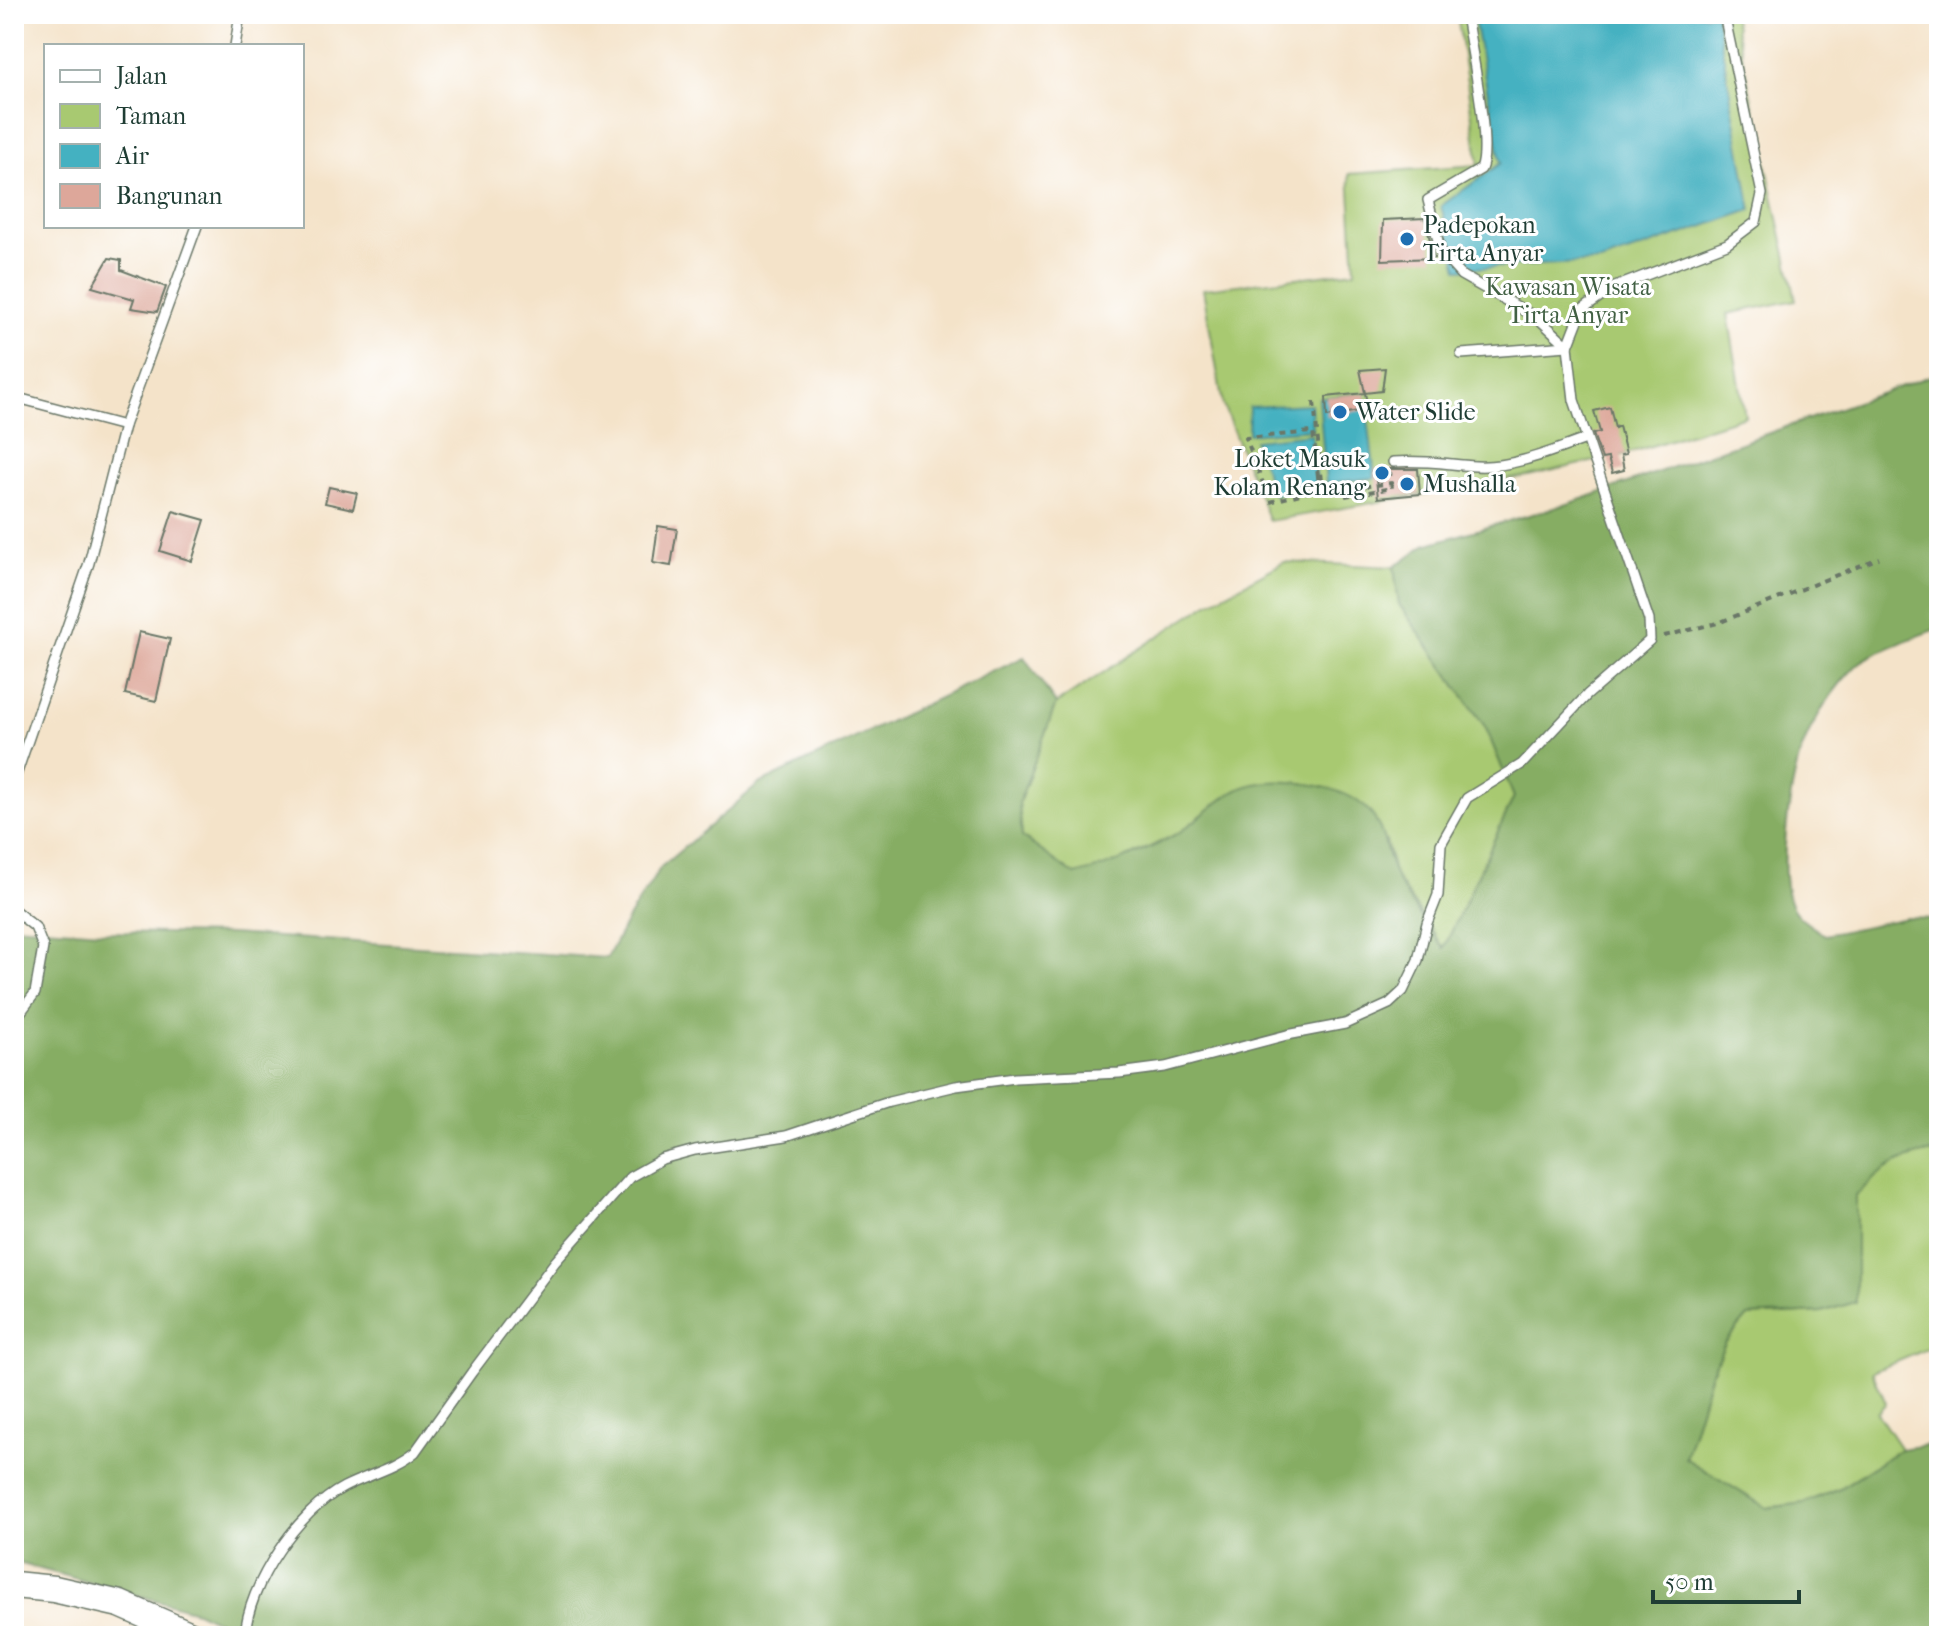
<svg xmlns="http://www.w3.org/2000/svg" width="1953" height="1650" font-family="'IM FELL French Canon',serif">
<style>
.green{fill:#a8c971;stroke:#648352;stroke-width:2}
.forest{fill:#86ad63;stroke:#52754c;stroke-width:2}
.water{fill:#44b1c1;stroke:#32777a;stroke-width:2}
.building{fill:#dda79a}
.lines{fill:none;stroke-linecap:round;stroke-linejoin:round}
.lane-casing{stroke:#6a7768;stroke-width:12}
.secondary-casing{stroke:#6a7768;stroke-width:29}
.path{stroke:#6a7768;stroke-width:4;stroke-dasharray:6 6;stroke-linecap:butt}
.lane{stroke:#fff;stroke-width:9}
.secondary{stroke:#fff;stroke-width:26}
.poi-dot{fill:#1f6fb2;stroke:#fff;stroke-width:3}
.labels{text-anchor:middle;stroke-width:6;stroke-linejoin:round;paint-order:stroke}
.poi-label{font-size:24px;fill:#1f3d34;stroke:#fff;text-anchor:start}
.park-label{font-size:24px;fill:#416043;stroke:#fff}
</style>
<rect width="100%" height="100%" fill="#fff"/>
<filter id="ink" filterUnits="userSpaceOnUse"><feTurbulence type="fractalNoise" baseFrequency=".0125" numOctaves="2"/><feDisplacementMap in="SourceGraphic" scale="16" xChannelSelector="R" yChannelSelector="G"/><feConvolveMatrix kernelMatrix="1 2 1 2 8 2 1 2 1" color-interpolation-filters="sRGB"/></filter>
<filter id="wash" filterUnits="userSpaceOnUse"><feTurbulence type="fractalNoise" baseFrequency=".006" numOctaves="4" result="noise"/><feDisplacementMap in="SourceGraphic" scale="32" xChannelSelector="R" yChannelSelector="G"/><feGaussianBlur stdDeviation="1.8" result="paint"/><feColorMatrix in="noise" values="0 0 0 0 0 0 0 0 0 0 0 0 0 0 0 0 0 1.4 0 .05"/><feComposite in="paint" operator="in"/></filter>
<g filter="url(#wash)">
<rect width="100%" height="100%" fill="#f4e3c9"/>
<g class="green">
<path d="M1457,14H1733L1796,300L1728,314L1745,416L1626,454L1528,476L1269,521L1223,405L1203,289L1355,271L1349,174L1479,165Z"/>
<path d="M1284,562L1394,567L1399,604L1486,728L1514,797L1444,948L1395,876L1386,841L1180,832L1113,865L1075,876L1022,837L1019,803L1056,704L1209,603Z"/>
<path d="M1939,1151V1344L1872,1372L1886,1403L1877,1413L1901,1449L1840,1488L1804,1503L1767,1508L1685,1459L1710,1376L1725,1343L1748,1316L1821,1312L1856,1302L1855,1196C1884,1166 1898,1158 1939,1151Z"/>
</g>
<path class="forest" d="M1939,373V628C1920,636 1869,653 1856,666C1833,689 1812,721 1801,752C1790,785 1773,885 1796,913C1803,922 1816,929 1825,935L1906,918L1939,919V1151C1898,1158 1884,1166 1856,1196V1302L1821,1312L1748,1316L1725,1343L1710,1376L1685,1458L1767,1508L1804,1503L1840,1488L1901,1449L1939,1443V1636H249L196,1611L14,1562V926L103,932L231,934L607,958L630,915L661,867L759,784L1024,657L1056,704L1019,803L1022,837L1075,875C1112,865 1148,852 1181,831C1200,818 1226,792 1247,786C1280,776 1342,783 1368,810C1386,829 1385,855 1396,877C1408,901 1428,927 1444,948L1514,797L1486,728L1399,604L1394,567L1425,545L1571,503Z"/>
<g class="water">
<path d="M1473,14H1716L1751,210L1601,262L1458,269L1441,206L1501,163Z"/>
<path d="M1365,393L1375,478L1326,483L1319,398Z"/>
<path d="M1311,404L1312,429L1248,434L1249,407Z"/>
<path d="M1311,434L1317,482L1274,495L1254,440Z"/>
</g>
<g id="blocks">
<g class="building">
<path d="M1425,218L1434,258L1382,260L1383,220Z"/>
<path d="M109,258L121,260V270L166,287L157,312L131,308L134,299L92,287Z"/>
<path d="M1385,368L1382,391L1365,393L1360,370Z"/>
<path d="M1365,393L1368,409L1327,417L1326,397Z"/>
<path d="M1610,407L1615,428L1619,426L1626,454L1621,455L1624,470L1612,473L1608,458L1602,459L1593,434L1600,432L1594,411Z"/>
<path d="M1375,469H1418L1420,494L1378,498Z"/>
<path d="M329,487L357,493L353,509L325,503Z"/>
<path d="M173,511L205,520L192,561L160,551Z"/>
<path d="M658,526L677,529L671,566L653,563Z"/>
<path d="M139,632L170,639L156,701L125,694Z"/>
</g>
</g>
</g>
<g filter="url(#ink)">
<use href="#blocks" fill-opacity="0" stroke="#6a7768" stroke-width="2"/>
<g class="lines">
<defs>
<g id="lane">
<path d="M1466,14C1470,44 1492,146 1481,169L1428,200L1441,253L1461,275L1539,319L1568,346"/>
<path d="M235,46L240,14"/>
<path d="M1461,354L1568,346"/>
<path d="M14,397L124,426"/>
<path d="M1393,462C1425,460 1446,464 1476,466C1513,468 1552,451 1586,439"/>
<path d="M14,781L89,563L124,426L197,226"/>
<path d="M14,910L35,927L43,947L35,993L14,1021"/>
<path d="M245,1636C248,1584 298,1511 344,1487C367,1475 395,1469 415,1452L472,1372L555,1262L630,1177L662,1159L695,1150L786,1136L889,1102L956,1086L1015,1078L1119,1073L1165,1067L1287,1035L1345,1024L1389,1004L1403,991L1418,960L1427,923L1438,895L1441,844L1467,798L1522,764L1587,695L1650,640L1649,620L1574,400L1568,346L1582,310L1615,287L1727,244L1756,222L1762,194L1724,14"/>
</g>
<path id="secondary" d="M14,1585L54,1589L120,1604L193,1636"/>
</defs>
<use href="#lane" class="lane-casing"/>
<use href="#secondary" class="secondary-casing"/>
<g class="path">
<path d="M1314,402L1323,492L1392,483"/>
<path d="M1318,476L1313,432L1246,438L1270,502L1319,489L1318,476H1322"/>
<path d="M1345,496L1392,488L1390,472"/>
<path d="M1664,636L1718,623L1879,558"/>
</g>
<use href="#lane" class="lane"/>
<use href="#secondary" class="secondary"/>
</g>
</g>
<g class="poi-dot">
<circle cx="1407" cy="239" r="8"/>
<circle cx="1340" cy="412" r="8"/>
<circle cx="1382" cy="473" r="8"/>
<circle cx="1407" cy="484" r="8"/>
</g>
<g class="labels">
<g class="poi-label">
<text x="1423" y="233">Padepokan<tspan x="1423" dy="28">Tirta Anyar</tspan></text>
<text x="1356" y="420">Water Slide</text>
<text x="1366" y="467" text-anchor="end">Loket Masuk<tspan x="1366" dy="28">Kolam Renang</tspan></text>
<text x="1423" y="492">Mushalla</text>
</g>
<g class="park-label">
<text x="1568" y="295">Kawasan Wisata<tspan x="1568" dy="28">Tirta Anyar</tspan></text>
</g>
</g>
<rect width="1953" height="1650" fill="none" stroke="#fff" stroke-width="48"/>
<rect x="44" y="44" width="260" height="184" fill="#ffffff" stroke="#a5b1ae" stroke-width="2"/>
<rect x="60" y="70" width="40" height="12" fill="#ffffff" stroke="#a5b1ae" stroke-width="2"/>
<text x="116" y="84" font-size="24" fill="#1f3d34">Jalan</text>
<rect x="60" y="104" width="40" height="24" fill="#a8c971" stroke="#a5b1ae" stroke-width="2"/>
<text x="116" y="124" font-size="24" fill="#1f3d34">Taman</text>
<rect x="60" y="144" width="40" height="24" fill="#44b1c1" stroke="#a5b1ae" stroke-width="2"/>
<text x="116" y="164" font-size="24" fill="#1f3d34">Air</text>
<rect x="60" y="184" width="40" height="24" fill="#dda79a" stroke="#a5b1ae" stroke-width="2"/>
<text x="116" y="204" font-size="24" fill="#1f3d34">Bangunan</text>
<path d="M1653 1590v12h146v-12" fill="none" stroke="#1f3d34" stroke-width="4"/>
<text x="1665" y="1590" font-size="24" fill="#1f3d34" stroke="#ffffff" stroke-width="6" paint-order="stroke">50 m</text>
</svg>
